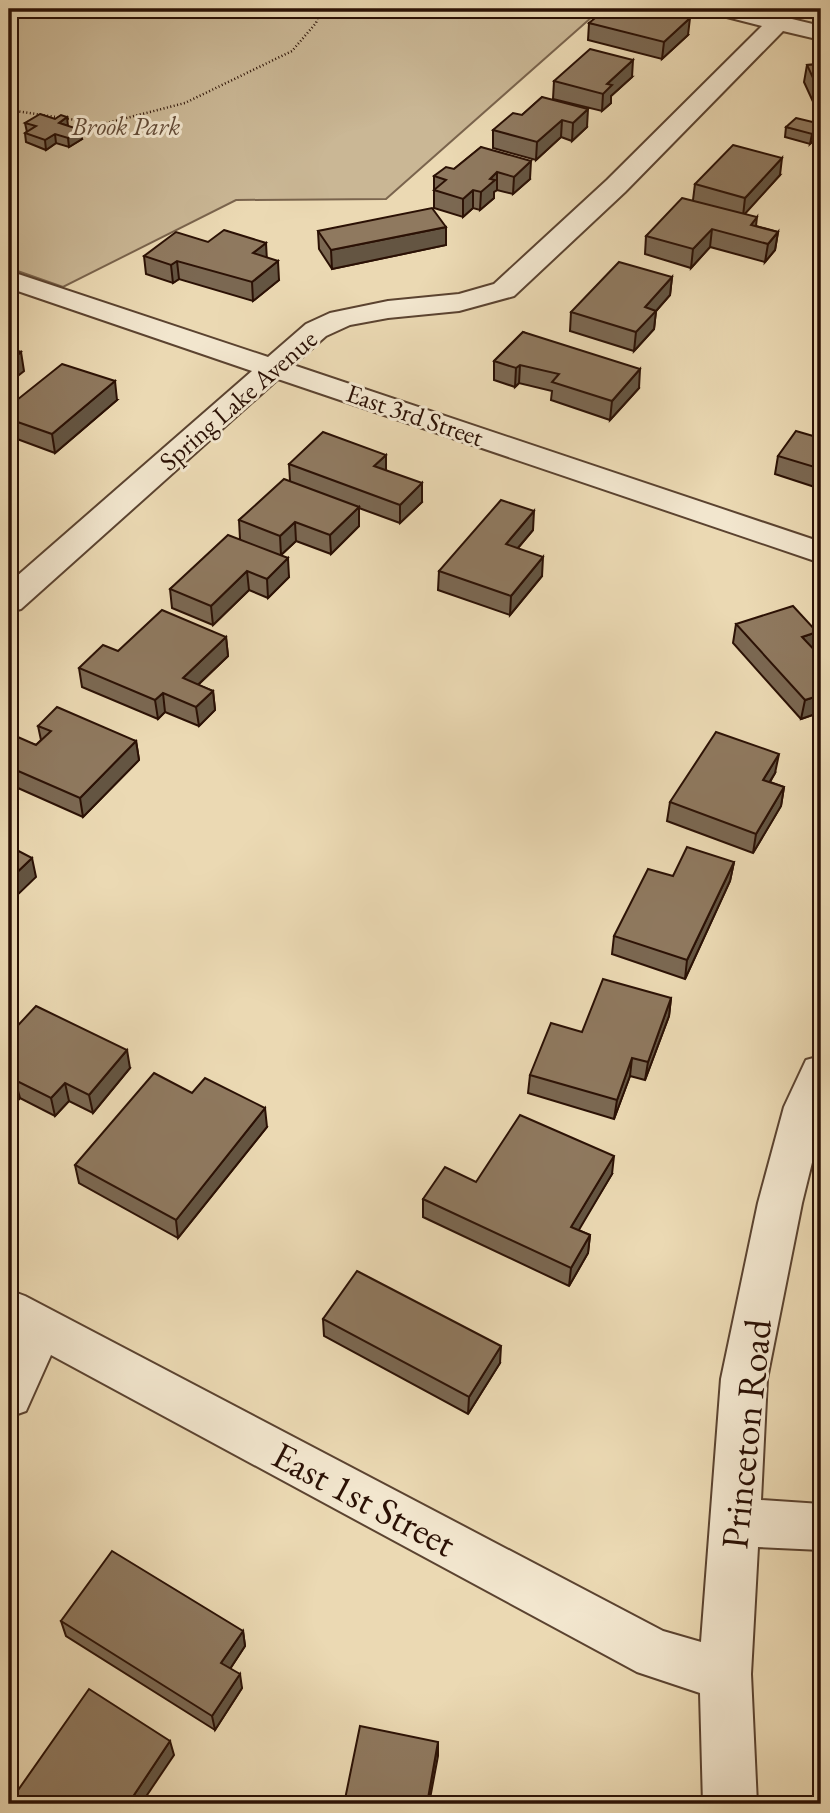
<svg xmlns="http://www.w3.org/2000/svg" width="830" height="1813" font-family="'EB Garamond',serif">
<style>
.green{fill:#cab795;stroke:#7a644d;stroke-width:2}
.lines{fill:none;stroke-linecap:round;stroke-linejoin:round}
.minor-casing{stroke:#5b4330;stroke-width:4}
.path{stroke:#2b1105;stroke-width:2.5;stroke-dasharray:1 2.5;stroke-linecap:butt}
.minor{fill:#f2e6ce;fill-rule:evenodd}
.wall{fill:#7b6852;stroke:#2b1105;stroke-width:2}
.shaded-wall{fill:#645542;stroke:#2b1105;stroke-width:2}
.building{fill:#8f795f;stroke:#2b1105;stroke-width:2}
.labels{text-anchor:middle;stroke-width:6;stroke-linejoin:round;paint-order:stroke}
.far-park-label{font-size:26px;font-style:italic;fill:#634b37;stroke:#f2e6ce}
.far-street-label{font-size:26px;fill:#2b1105;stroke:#f2e6ce}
.near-street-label{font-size:38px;fill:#2b1105;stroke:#f2e6ce}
</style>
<rect width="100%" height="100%" fill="#ebd9b3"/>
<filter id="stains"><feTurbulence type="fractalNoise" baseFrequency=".00286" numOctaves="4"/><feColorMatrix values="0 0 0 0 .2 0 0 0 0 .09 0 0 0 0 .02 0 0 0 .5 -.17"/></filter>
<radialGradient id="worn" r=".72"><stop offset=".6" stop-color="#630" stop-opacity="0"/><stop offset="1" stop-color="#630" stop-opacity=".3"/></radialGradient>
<path class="green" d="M9,9H601L386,199L236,200L63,287L9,268Z"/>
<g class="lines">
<defs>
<g id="minor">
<path d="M712,9H750L821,26V40L783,31L625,192L514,296L459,311L388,318L350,325L326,336L293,365L821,542V563L278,379L21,609L9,612V583L252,371L9,288V271L268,357L306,324L330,313L388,301L459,294L494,284L607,180L762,26L715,14Z"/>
<path d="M821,1056V1126L802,1203L767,1379L761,1500L821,1504V1550L758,1547L751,1674L757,1804H703L700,1693L637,1672L51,1355L26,1411L9,1417V1346L14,1335L9,1333V1290L25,1296L663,1631L701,1642L721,1379L758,1203L784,1107L806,1060Z"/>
</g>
</defs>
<use href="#minor" class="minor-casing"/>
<path class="path" d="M9,110L103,124L185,103L292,51L316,23L320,9"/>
<use href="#minor" class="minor"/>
</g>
<g class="wall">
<path d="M589,23L688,35L662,59L588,40Z"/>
<path d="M821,64V119L804,82L807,65Z"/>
<path d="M632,77L611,96V103L602,111L553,99L554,81Z"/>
<path d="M542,97L587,127L572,141L561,137L536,160L493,148V130L522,115Z"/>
<path d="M25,123L68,126L82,139L69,147L56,143L46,150L26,142L25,133L27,132Z"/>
<path d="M786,127L820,134L810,144L785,137Z"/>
<path d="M481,147L530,179L513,194L497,190L494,192V198L480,210L473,208L463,217L434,208V176L454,169Z"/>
<path d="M780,175L744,214L756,226L778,232L775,250L765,262L710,247L691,268L645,254L646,236L693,200L695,184Z"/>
<path d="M446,227V245L332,269L319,249L318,231Z"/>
<path d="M208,242L267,258L279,280L253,301L179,279L173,283L146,274L144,256Z"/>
<path d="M672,277L670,295L656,311L654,329L634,351L570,331L571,312Z"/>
<path d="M523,332L639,388L610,420L551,400L552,391L519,383L515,387L494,380V361Z"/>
<path d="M9,398L17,400H117L55,453L9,436Z"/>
<path d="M821,436V489L775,474L778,456L820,438Z"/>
<path d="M289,464L386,470L422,502L400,523L359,508V526L331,554L296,541L281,555L289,577L268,598L249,590L213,625L172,608L170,589L240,539L239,520L290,481Z"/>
<path d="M533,530L518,548L542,576L510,615L438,590L439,571Z"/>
<path d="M736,624L814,649L821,657V712L801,719L733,643Z"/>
<path d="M226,637L228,656L198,685L213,691L215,710L199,726L165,712L158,719L82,687L79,668L118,651Z"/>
<path d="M38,726L136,741L139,760L83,817L9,784V736L36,745L41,740Z"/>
<path d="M775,773L770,782L784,787L781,806L753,853L667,821L670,802Z"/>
<path d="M734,862L730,881L685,979L612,954L614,936L673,876Z"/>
<path d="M671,998L669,1016L645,1080L630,1076L614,1119L528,1093L530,1075L582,1032Z"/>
<path d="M9,1035L130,1068L93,1113L69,1101L55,1116L20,1098L9,1110Z"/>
<path d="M192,1093L267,1127L178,1238L79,1183L75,1165Z"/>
<path d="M612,1174L578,1230L590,1235L588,1253L569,1286L423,1217V1199L476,1182Z"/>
<path d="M323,1319L500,1363L468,1414L324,1336Z"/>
<path d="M61,1621L243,1631L245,1646L230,1669L242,1688L215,1730L66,1636Z"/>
</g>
<g class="shaded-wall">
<path d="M690,18L688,35L662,59L664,42Z"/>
<path d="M633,60L632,77L611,96V103L602,111L603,94L607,84Z"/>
<path d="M588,109L587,127L572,141L573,123Z"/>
<path d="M67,117L68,126L59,123Z"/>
<path d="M562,120L561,137L536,160L537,142Z"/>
<path d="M821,125L820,134L810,144L812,134Z"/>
<path d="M81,130L82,139L69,147L68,138Z"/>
<path d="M55,134L56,143L46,150L45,140Z"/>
<path d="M782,158L780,175L743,216L745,198Z"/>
<path d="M531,161L530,179L513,194L514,177Z"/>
<path d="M497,172V190L494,192V198L480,210L481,192L490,179Z"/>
<path d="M473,190V208L463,217V199Z"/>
<path d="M757,217L755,235L751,225Z"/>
<path d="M446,227V245L332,269L331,250Z"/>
<path d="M712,229L710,247L691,268L693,249Z"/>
<path d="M778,232L775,250L765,262L768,244Z"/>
<path d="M266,243L267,261L253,253Z"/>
<path d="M177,261L179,279L173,283L171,265Z"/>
<path d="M278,261L279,280L253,301L252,282Z"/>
<path d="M672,277L670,295L656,311L654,329L634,351L636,332L645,307Z"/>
<path d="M21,352L24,371L9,383V362Z"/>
<path d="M520,365L519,383L515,387L516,368Z"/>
<path d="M640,369L639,388L610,420L612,401Z"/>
<path d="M115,381L117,400L55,453L52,434Z"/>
<path d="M386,455V473L374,466Z"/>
<path d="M422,483V502L400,523V505Z"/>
<path d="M359,507V526L331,554L330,535Z"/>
<path d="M534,511L533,530L505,563L506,544Z"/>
<path d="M295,522L296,541L281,555L280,536Z"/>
<path d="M543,557L542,576L510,615L511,596Z"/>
<path d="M288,558L289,577L268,598L267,579Z"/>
<path d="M247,571L249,590L213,625L211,606Z"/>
<path d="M817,632L813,651L802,637Z"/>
<path d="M226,637L228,656L185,697L183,678Z"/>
<path d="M213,691L215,710L199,726L196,707Z"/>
<path d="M163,693L165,712L158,719L155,700Z"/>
<path d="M821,695V712L801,719L805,700Z"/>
<path d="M136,741L139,760L83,817L80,798Z"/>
<path d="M779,754L775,773L759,799L763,780Z"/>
<path d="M784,787L781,806L753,853L756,834Z"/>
<path d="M32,858L36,877L9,903V880Z"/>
<path d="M734,862L730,881L685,979L687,960Z"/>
<path d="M671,998L669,1016L645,1080L648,1062Z"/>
<path d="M127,1050L130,1068L93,1113L89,1095Z"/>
<path d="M632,1058L630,1076L614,1119L617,1100Z"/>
<path d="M15,1080L20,1098L9,1110V1087Z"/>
<path d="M65,1083L69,1101L55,1116L51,1098Z"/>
<path d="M265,1108L267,1127L178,1238L176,1220Z"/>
<path d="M614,1156L612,1174L570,1245L571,1227Z"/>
<path d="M590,1235L588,1253L569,1286L571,1268Z"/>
<path d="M501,1346L500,1363L468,1414L469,1397Z"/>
<path d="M243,1631L245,1646L224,1678L221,1663Z"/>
<path d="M240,1674L242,1688L215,1730L212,1716Z"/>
<path d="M170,1741L174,1755L141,1804H128Z"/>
<path d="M438,1742V1756L429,1804H427Z"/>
</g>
<g class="building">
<path d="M606,9H633L666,17L670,13L690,18L664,42L589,23Z"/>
<path d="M590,49L633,60L607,84L612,85L603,94L554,81Z"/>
<path d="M821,64V95L807,65Z"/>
<path d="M542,97L588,109L573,123L562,120L537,142L493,130L513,113L522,115Z"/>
<path d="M40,114L55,119L61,115L67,117L59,123L81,130L68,138L55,134L45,140L25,133L36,126L25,123Z"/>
<path d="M796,118L821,124V125L812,134L786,127Z"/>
<path d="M733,145L782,158L745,198L695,184Z"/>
<path d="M481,147L531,161L514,177L497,172L490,179L495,180L481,192L473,190L463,199L434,190L446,180L434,176L446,167L454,169Z"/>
<path d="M682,198L757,217L751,225L778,232L768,244L712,229L693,249L646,236Z"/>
<path d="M432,208L446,227L331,250L318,231Z"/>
<path d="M224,230L266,243L253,253L278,261L252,282L177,261L171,265L144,256L176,232L208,242Z"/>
<path d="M619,262L672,277L645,307L656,311L636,332L571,312Z"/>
<path d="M523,332L640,369L612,401L552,382L559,374L520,365L516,368L494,361Z"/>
<path d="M9,348L21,352L9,362Z"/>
<path d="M62,364L115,381L52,434L9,419V398L17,400Z"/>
<path d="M796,431L820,438L821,436V469L778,456Z"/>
<path d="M323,432L386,455L374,466L422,483L400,505L289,464Z"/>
<path d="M284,479L359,507L330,535L295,522L280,536L239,520Z"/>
<path d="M501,500L534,511L506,544L543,557L511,596L439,571Z"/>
<path d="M228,535L288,558L267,579L247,571L211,606L170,589Z"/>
<path d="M793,606L817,632L802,637L821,657V695L805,700L736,624Z"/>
<path d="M162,610L226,637L183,678L213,691L196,707L163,693L155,700L79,668L103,645L118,651Z"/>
<path d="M57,707L136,741L80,798L9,767V736L11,734L36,745L51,731L38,726Z"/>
<path d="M716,732L779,754L763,780L784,787L756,834L670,802Z"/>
<path d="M9,846L32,858L9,880Z"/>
<path d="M687,847L734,862L687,960L614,936L648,869L673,876Z"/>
<path d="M603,979L671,998L648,1062L632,1058L617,1100L530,1075L551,1023L582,1032Z"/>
<path d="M36,1006L127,1050L89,1095L65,1083L51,1098L15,1080L9,1087V1035Z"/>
<path d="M154,1073L192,1093L205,1078L265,1108L176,1220L75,1165Z"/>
<path d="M520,1115L614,1156L571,1227L590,1235L571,1268L423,1199L445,1167L476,1182Z"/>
<path d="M357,1271L501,1346L469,1397L323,1319Z"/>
<path d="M112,1551L243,1631L221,1663L240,1674L212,1716L61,1621Z"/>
<path d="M89,1689L170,1741L128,1804H9V1803Z"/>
<path d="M360,1726L438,1742L427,1804H344Z"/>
</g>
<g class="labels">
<g class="far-park-label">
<text x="126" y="135">Brook Park</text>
</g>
<g class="far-street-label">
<text transform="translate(238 400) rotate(-41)" y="9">Spring Lake Avenue</text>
<text transform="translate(415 415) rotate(19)" y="9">East 3rd Street</text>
</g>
<g class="near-street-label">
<text transform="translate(746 1434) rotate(-84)" y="13">Princeton Road</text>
<text transform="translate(364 1499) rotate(28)" y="13">East 1st Street</text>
</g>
</g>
<rect width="830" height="1813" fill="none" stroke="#ebd9b3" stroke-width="35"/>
<rect x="10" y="10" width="809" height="1792" fill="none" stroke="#2b1105" stroke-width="3.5"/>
<rect x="18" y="18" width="795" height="1778" fill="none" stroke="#2b1105" stroke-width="2"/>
<rect width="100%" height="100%" filter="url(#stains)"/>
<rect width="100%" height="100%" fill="url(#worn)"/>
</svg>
